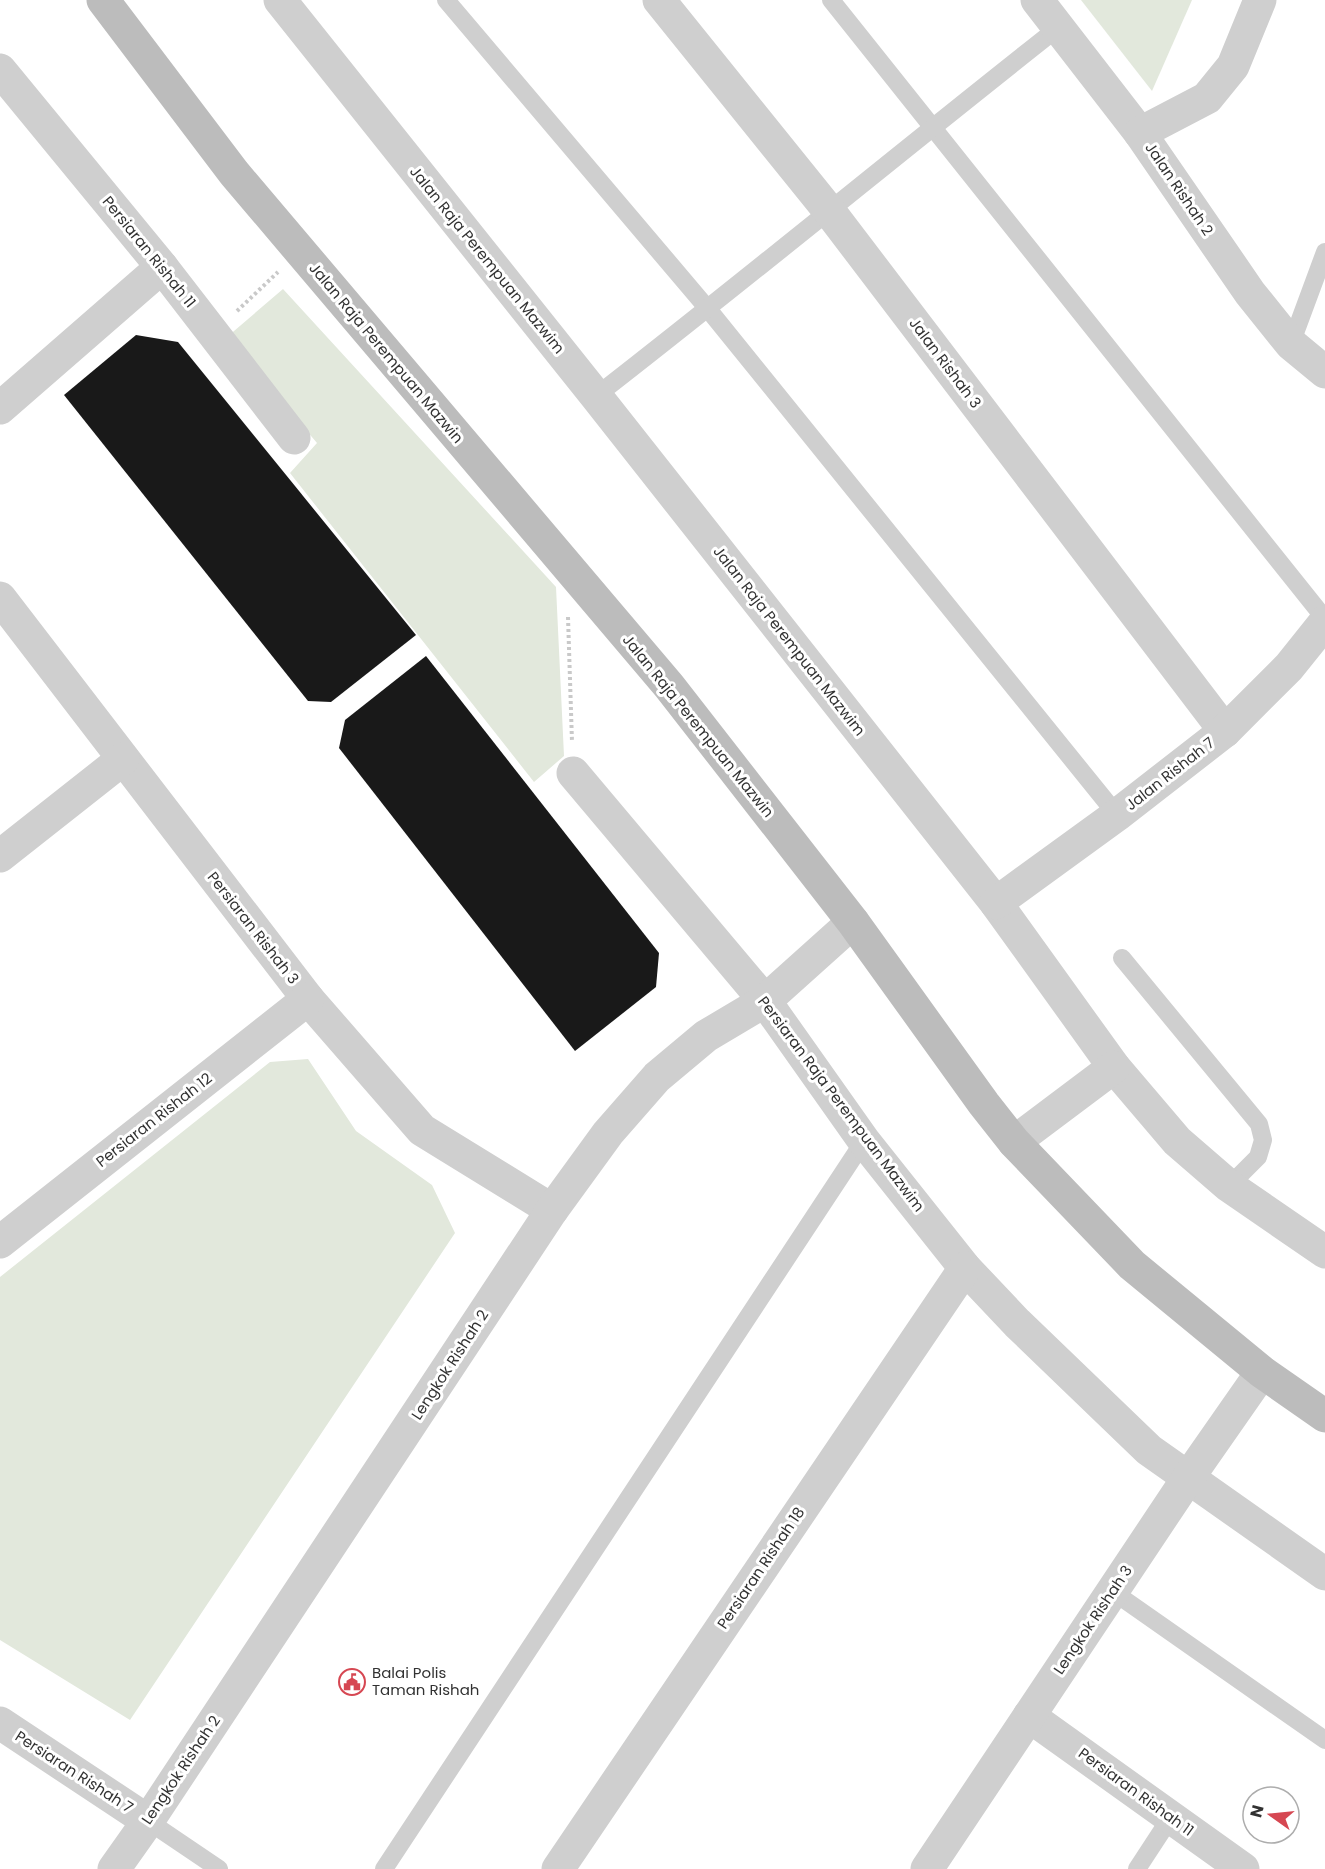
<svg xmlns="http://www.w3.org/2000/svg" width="1325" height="1869" font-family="Poppins,sans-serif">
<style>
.green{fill:#e2e8dc}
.building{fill:#191919}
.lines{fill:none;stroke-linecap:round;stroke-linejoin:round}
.path{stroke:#c9c9c9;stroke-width:4;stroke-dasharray:3 3;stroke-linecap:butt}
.service{stroke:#cfcfcf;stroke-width:18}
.minor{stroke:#cfcfcf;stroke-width:33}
.tertiary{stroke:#cfcfcf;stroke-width:33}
.secondary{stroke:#bcbcbc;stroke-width:33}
.labels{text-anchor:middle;stroke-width:6;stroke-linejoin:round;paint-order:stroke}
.street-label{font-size:15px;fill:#323232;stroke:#fff}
.poi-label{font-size:15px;fill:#323232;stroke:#fff;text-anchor:start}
</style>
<rect width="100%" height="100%" fill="#fff"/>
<g class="green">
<path d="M1081,0H1192L1152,91Z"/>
<path d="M283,289L556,587L564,756L534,782L290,473L317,443L227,337Z"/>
<path d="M308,1059L356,1131L432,1185L455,1233L130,1720L0,1640V1277L270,1062Z"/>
</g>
<g class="building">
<path d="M136,335L178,342L416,635L331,702L308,701L64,395Z"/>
<path d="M426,656L659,953L656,987L575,1051L339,748L345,720Z"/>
</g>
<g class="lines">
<g class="path">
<path d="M237,311L278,272"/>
<path d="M568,617L572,742"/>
</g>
<g class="service">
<path d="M446,0L708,309L1117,815"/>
<path d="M831,0L1325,619"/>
<path d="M1291,344L1325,252"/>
<path d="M596,396C752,275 904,149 1059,27"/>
<path d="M1122,958L1259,1124L1263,1140L1258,1157L1229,1186"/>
<path d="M1112,1591L1325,1740"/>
<path d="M148,1821L219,1869"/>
<path d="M384,1869L864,1141"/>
<path d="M1137,1869L1171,1817"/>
</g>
<g class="minor">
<path d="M280,0L596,396L996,903L1114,1067L1177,1141L1229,1186L1325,1252"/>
<path d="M659,0L830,212L1225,731"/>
<path d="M1037,0L1140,133L1250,293L1291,344L1325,372"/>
<path d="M0,70L162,267L294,438"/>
<path d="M1140,133L1207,98L1233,66L1260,0"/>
<path d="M0,408L162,267"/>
<path d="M0,598L308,999L422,1130L552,1210"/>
<path d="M573,773L765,1001L864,1141L965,1268L1017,1323L1149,1450L1325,1574"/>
<path d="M0,856L123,759"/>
<path d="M996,903L1117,815L1225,731L1289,667L1325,622"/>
<path d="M1014,1142L1114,1067"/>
<path d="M0,1242L308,999"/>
<path d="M1029,1716L1243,1869"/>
<path d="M0,1723L148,1821"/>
<path d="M114,1869L148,1821L552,1210L608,1133L657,1077L706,1036L765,1001L853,922"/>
<path d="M558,1869L965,1268"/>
</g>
<path class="tertiary" d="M927,1869L1188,1478L1262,1372"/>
<path class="secondary" d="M103,0L234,173L669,686L853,922L984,1104L1014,1142L1132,1265L1262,1372L1325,1416"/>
</g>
<defs>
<symbol id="civic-ring" viewBox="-11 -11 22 22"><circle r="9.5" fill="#fff" stroke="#d64752" stroke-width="1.5"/><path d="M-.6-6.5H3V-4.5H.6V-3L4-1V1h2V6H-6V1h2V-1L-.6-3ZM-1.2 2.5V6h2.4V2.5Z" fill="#d64752"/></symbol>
</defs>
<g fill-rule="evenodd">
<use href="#civic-ring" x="337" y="1667" width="30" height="30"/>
</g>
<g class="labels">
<g class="street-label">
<text transform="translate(1179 189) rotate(56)" y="5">Jalan Rishah 2</text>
<text transform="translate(149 252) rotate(51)" y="5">Persiaran Rishah 11</text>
<text transform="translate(487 260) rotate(51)" y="5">Jalan Raja Perempuan Mazwim</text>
<text transform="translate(386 353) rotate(50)" y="5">Jalan Raja Perempuan Mazwin</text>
<text transform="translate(945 363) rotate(53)" y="5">Jalan Rishah 3</text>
<text transform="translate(789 641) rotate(52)" y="5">Jalan Raja Perempuan Mazwim</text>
<text transform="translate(698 726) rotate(51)" y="5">Jalan Raja Perempuan Mazwin</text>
<text transform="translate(1170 774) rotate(-38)" y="5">Jalan Rishah 7</text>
<text transform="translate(253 928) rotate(52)" y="5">Persiaran Rishah 3</text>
<text transform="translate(841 1104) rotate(53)" y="5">Persiaran Raja Perempuan Mazwim</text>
<text transform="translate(154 1120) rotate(-38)" y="5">Persiaran Rishah 12</text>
<text transform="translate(450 1365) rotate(-57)" y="5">Lengkok Rishah 2</text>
<text transform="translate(761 1568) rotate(-56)" y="5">Persiaran Rishah 18</text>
<text transform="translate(1093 1620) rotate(-56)" y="5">Lengkok Rishah 3</text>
<text transform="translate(181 1770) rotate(-56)" y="5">Lengkok Rishah 2</text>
<text transform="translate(74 1772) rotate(33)" y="5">Persiaran Rishah 7</text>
<text transform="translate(1136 1792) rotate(36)" y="5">Persiaran Rishah 11</text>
</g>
<g class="poi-label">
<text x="372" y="1678">Balai Polis<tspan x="372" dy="17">Taman Rishah</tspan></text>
</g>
</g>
<g transform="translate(1271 1815) rotate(285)"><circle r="28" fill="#ffffff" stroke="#adadad" stroke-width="1.5"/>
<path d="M0-4.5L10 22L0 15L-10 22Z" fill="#d64752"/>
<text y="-9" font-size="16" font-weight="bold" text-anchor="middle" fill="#323232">N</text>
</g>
</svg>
